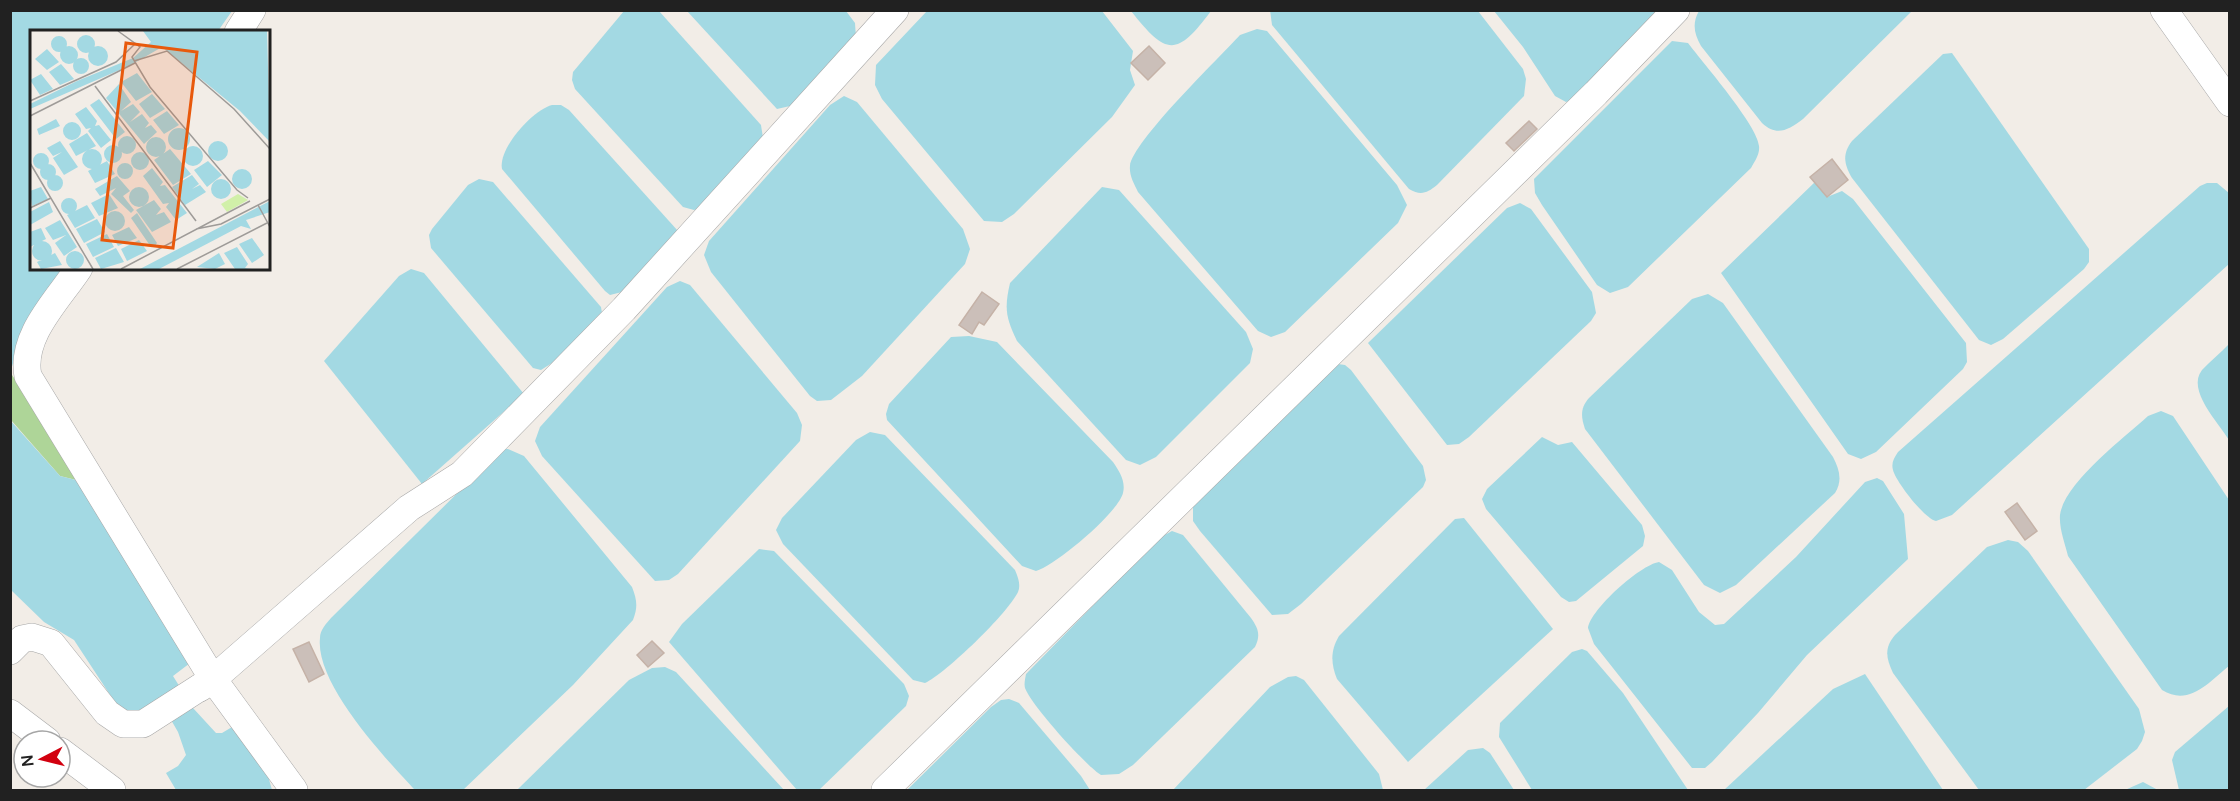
<svg xmlns="http://www.w3.org/2000/svg" width="2240" height="801" font-family="Manrope,sans-serif">
<style>
.forest{fill:#aed598}
.water{fill:#a3d9e3}
.building{fill:#cbbfb9;stroke:#c5b2a7;stroke-width:1.5}
.lines{fill:none;stroke-linecap:round;stroke-linejoin:round}
.minor-casing{stroke:#a8a8a8;stroke-width:28}
.minor{stroke:#fff;stroke-width:27}
.inset-road{fill:none;stroke:#9e9b98;stroke-width:1.5}
.view{fill:#e8590c;fill-opacity:0.15;stroke:#e8590c;stroke-width:3}
.inset-edge{fill:none;stroke:#212121;stroke-width:3}
</style>
<rect width="100%" height="100%" fill="#f2ede7"/>
<path class="forest" d="M10,372L84,482L60,476L11,420Z"/>
<g class="water">
<path d="M1270,10L1478,11L1523,69L1526,79L1524,96L1437,185C1427,193 1421,196 1409,189L1272,25Z"/>
<path d="M11,11H232L218,31L32,32V268L66,269L20,339L11,370Z"/>
<path d="M624,11H659L761,125L763,138L700,208L694,210L683,207L575,89L572,80L573,72Z"/>
<path d="M687,11H846L855,23L856,38L790,106L777,109Z"/>
<path d="M1102,11L1133,51L1130,70L1135,85L1112,117L1014,214L1002,222L984,221L882,99L875,85L876,65L927,11Z"/>
<path d="M1131,11H1211C1176,58 1166,55 1131,11Z"/>
<path d="M1494,11L1656,10V11L1571,100L1566,102L1555,96L1523,47Z"/>
<path d="M1699,11V10L1912,11L1803,119C1788,130 1777,137 1762,123L1701,46C1694,34 1692,23 1699,11Z"/>
<path d="M1257,29L1267,31L1397,185L1407,205L1398,223L1285,332L1271,337L1258,331L1138,192C1134,184 1129,175 1130,166C1132,142 1220,57 1240,35Z"/>
<path d="M1672,41L1688,43C1703,63 1758,126 1759,146C1760,154 1755,161 1751,168L1628,287L1610,293L1597,285L1542,205L1535,193L1534,179Z"/>
<path d="M1952,53L2089,249V262L2084,269L2003,339L1991,345L1979,340L1852,178C1844,164 1842,154 1852,141L1943,54Z"/>
<path d="M844,96L857,102L963,229L970,249L965,264L862,376L831,400L817,401L810,396L711,272L704,255L709,241L830,105Z"/>
<path d="M552,105H561L569,110L678,231L622,292L610,295L605,291L502,169C498,148 533,110 552,105Z"/>
<path d="M479,179L493,182L601,307L602,313L552,363L541,370L533,368L431,248L429,235L432,229L468,185Z"/>
<path d="M1815,182L1827,197L1842,191L1853,199L1966,343L1967,362L1963,369L1876,452L1861,459L1848,454L1721,273Z"/>
<path d="M2207,183H2217L2229,193V264L1952,515L1936,521C1925,519 1896,482 1893,470C1891,463 1894,458 1898,452L2200,186Z"/>
<path d="M1102,187L1119,190L1246,332L1253,349L1250,363L1156,457L1140,465L1126,460L1017,341C1006,318 1004,309 1010,283Z"/>
<path d="M1520,203L1531,209L1592,292L1596,313L1591,321L1469,437L1459,444L1447,445L1368,343L1507,208Z"/>
<path d="M411,269L424,273L524,394L422,484L324,361L399,276Z"/>
<path d="M680,281L690,285L797,413L802,425L800,441L678,574L669,580L655,581L542,456L535,441L540,427L667,287Z"/>
<path d="M1708,294L1723,303L1833,457C1839,469 1843,480 1835,493L1736,585L1720,593L1704,585L1585,429C1581,417 1580,408 1589,398L1692,299Z"/>
<path d="M969,336L997,342L1113,462C1119,471 1126,481 1123,493C1118,513 1056,565 1036,571L1022,566L887,420L886,414L889,404L951,337Z"/>
<path d="M2229,344V440C2219,423 2186,390 2202,370C2210,361 2221,353 2229,344Z"/>
<path d="M1338,364L1345,365L1351,370L1423,466L1426,480L1423,487L1301,604L1288,614L1272,615L1200,531L1193,521V506Z"/>
<path d="M2161,411L2173,416L2229,500V666C2209,682 2189,707 2162,690L2068,556C2065,543 2059,529 2060,515C2064,483 2124,438 2148,416Z"/>
<path d="M10,420L60,476L84,482L198,657L173,676L193,708L216,733H222L242,721L263,758L272,790H176L166,773L178,766L186,755L178,732L159,699L135,713L118,707L74,640L44,622L11,590Z"/>
<path d="M870,432L885,435L1015,570C1018,577 1021,585 1018,592C1008,613 946,673 925,683L913,680L783,544L776,530L782,518L856,440Z"/>
<path d="M1542,437L1558,445L1572,442L1642,525L1645,536L1643,546L1576,601L1569,602L1561,597L1486,509L1482,499L1487,489Z"/>
<path d="M502,449H508L524,456L632,587C637,600 638,607 633,620L573,685L463,790H415C385,758 315,684 320,638C320,630 326,624 331,618Z"/>
<path d="M1877,478L1883,481L1904,514L1908,559L1807,655L1758,713L1712,762L1705,768H1692L1594,644L1588,628C1591,609 1640,565 1659,562L1672,570L1699,612L1715,625L1724,624L1796,557L1865,482Z"/>
<path d="M1464,518L1553,629L1408,762L1337,679C1331,664 1330,651 1339,636L1455,519Z"/>
<path d="M1172,531L1183,535L1251,618C1258,628 1261,635 1255,647L1133,765L1119,774L1101,775C1086,766 1031,705 1025,688C1024,684 1025,679 1026,674L1159,538Z"/>
<path d="M2008,540L2018,542L2028,551L2139,709L2145,732L2142,741L2137,749L2084,790H1979L1893,673C1886,658 1884,648 1895,635L1987,547Z"/>
<path d="M759,549L774,551L904,684L909,696L906,706L819,790H797L669,642L682,624Z"/>
<path d="M1582,649L1587,651L1623,693L1688,790H1532L1499,737L1500,723L1572,652Z"/>
<path d="M665,667L676,672L784,790H517L629,680L652,668Z"/>
<path d="M1865,674L1943,790H1724L1833,689Z"/>
<path d="M1296,676L1304,680L1379,774L1383,790H1173L1270,687L1288,677Z"/>
<path d="M1009,699L1019,703L1081,776L1090,790H907L991,707L1001,700Z"/>
<path d="M2229,706V790H2179L2172,760L2175,752Z"/>
<path d="M1483,748L1490,753L1514,790H1424L1468,750Z"/>
<path d="M2143,782L2158,790H2125Z"/>
</g>
<g class="building">
<path d="M1149,46L1165,63L1148,80L1131,63Z"/>
<path d="M1529,121L1537,129L1514,151L1506,143Z"/>
<path d="M1832,159L1848,180L1827,197L1810,177Z"/>
<path d="M982,292L999,304L984,325L979,322L972,334L959,325Z"/>
<path d="M2017,503L2037,531L2025,540L2005,512Z"/>
<path d="M652,641L664,653L648,667L637,655Z"/>
<path d="M309,642L324,674L309,682L293,649Z"/>
</g>
<g class="lines">
<defs>
<g id="minor">
<path d="M2164,10L2230,103"/>
<path d="M238,32L252,10"/>
<path d="M79,268C58,300 20,336 28,376L213,679L200,688"/>
<path d="M10,651L22,639L32,637L51,643L107,713L123,724H143L213,679L409,508L462,474L624,309L895,10"/>
<path d="M213,679L294,790"/>
<path d="M10,713L47,741"/>
<path d="M60,751L112,790"/>
<path d="M885,790L1596,93L1676,10"/>
</g>
</defs>
<use href="#minor" class="minor-casing"/>
<use href="#minor" class="minor"/>
</g>
<g transform="translate(30 30)">
<rect width="240" height="240" fill="#f2ede7"/>
<path d="M208,164L218,170L197,182L191,174Z" fill="#d1f0a9"/>
<path d="M113,1H237L240,112L210,81L132,17L101,35L0,79V74L47,51L103,28L121,12ZM47 14a9 9 0 1 1 18 0a9 9 0 1 1-18 0ZM21 14a8 8 0 1 1 16 0a8 8 0 1 1-16 0ZM58 26a10 10 0 1 1 20 0a10 10 0 1 1-20 0ZM30 25a9 9 0 1 1 18 0a9 9 0 1 1-18 0ZM17,19L29,32L17,40L5,29ZM43 36a8 8 0 1 1 16 0a8 8 0 1 1-16 0ZM31,34L44,49L30,55L19,42ZM107,43L122,62L106,71L91,52ZM11,44L23,59L10,65L0,50ZM89,54L101,72L91,81L103,74L110,82L100,92L112,84L119,93L115,98L121,95L127,102L114,114L76,68ZM122,64L135,79L120,88L109,74ZM69,69L95,102L86,109L60,75ZM56,77L67,91L65,96L69,95L81,110L71,118L58,101L61,98L56,99L45,84ZM137,81L149,95L134,104L123,90ZM26,89L30,96L9,105L7,99ZM33 101a9 9 0 1 1 18 0a9 9 0 1 1-18 0ZM138 109a11 11 0 1 1 22 0a11 11 0 1 1-22 0ZM57,103L66,116L46,126L39,114ZM88 115a9 9 0 1 1 18 0a9 9 0 1 1-18 0ZM116 117a10 10 0 1 1 20 0a10 10 0 1 1-20 0ZM30,111L48,137L34,145L23,128L32,122L23,126L17,118ZM178 121a10 10 0 1 1 20 0a10 10 0 1 1-20 0ZM74 124a9 9 0 1 1 18 0a9 9 0 1 1-18 0ZM153 126a10 10 0 1 1 20 0a10 10 0 1 1-20 0ZM52 129a10 10 0 1 1 20 0a10 10 0 1 1-20 0ZM140,119L161,144L143,155L124,130ZM101 131a9 9 0 1 1 18 0a9 9 0 1 1-18 0ZM3 131a8 8 0 1 1 16 0a8 8 0 1 1-16 0ZM77,131L85,144L65,153L58,141ZM178,131L192,145L177,157L164,140ZM87 141a8 8 0 1 1 16 0a8 8 0 1 1-16 0ZM10 142a8 8 0 1 1 16 0a8 8 0 1 1-16 0ZM122,138L133,152L130,156L135,155L157,183L146,190L136,177L139,173L133,174L113,146ZM202 149a10 10 0 1 1 20 0a10 10 0 1 1-20 0ZM162,145L169,154L162,159L170,155L176,162L155,175L142,157ZM17 153a8 8 0 1 1 16 0a8 8 0 1 1-16 0ZM87,146L100,161L93,166L104,180L101,183L81,164L86,158L70,166L65,159ZM181 159a10 10 0 1 1 20 0a10 10 0 1 1-20 0ZM99 167a10 10 0 1 1 20 0a10 10 0 1 1-20 0ZM11,157L18,169L2,176L0,161ZM79,164L88,178L69,186L61,173ZM31 176a8 8 0 1 1 16 0a8 8 0 1 1-16 0ZM124,170L131,179L126,185L134,182L141,192L122,202L106,180ZM240,171V182L216,190L221,199L211,196L129,239H110ZM19,172L23,182L0,195V182ZM57,175L65,188L45,198L37,185ZM75 191a10 10 0 1 1 20 0a10 10 0 1 1-20 0ZM107,183L127,213L125,216L121,217L101,188ZM67,189L75,202L54,213L46,199ZM30,190L47,217L34,226L25,213L36,205L23,210L15,198ZM99,197L107,208L88,216L82,205ZM11,198L16,209L0,217V202ZM77,204L84,217L63,227L56,214ZM222,208L234,225L222,233L209,214ZM109,210L117,221L97,231L91,219ZM2 221a10 10 0 1 1 20 0a10 10 0 1 1-20 0ZM207,217L218,234L215,238L222,239H205L194,223ZM86,218L94,232L71,239L65,228ZM36 230a9 9 0 1 1 18 0a9 9 0 1 1-18 0ZM25,223L32,235L11,239L7,232ZM189,223L195,234L185,239L167,237Z" fill="#a3d9e3"/>
<path class="inset-road" d="M88,1L110,17L102,27L120,57L207,160L218,168M104,31L137,21L204,79L240,119M65,56L166,191M0,71L86,32L106,13M0,86L105,33M0,133L63,239M228,175L240,197M0,178L21,168M166,199L191,194L240,169M91,239L220,171M147,239L237,193"/>
<path class="view" d="M96,13L167,22L143,218L72,210Z"/>
<rect width="240" height="240" class="inset-edge"/>
</g>
<rect width="2240" height="801" fill="none" stroke="#212121" stroke-width="24"/>
<g transform="translate(42 759) rotate(263)"><circle r="28" fill="#ffffff" stroke="#a6a6a6" stroke-width="1.5"/>
<path d="M0-4.5L10 22L0 15L-10 22Z" fill="#d2000f"/>
<text y="-9" font-size="16" font-weight="bold" text-anchor="middle" fill="#212121">N</text>
</g>
</svg>
